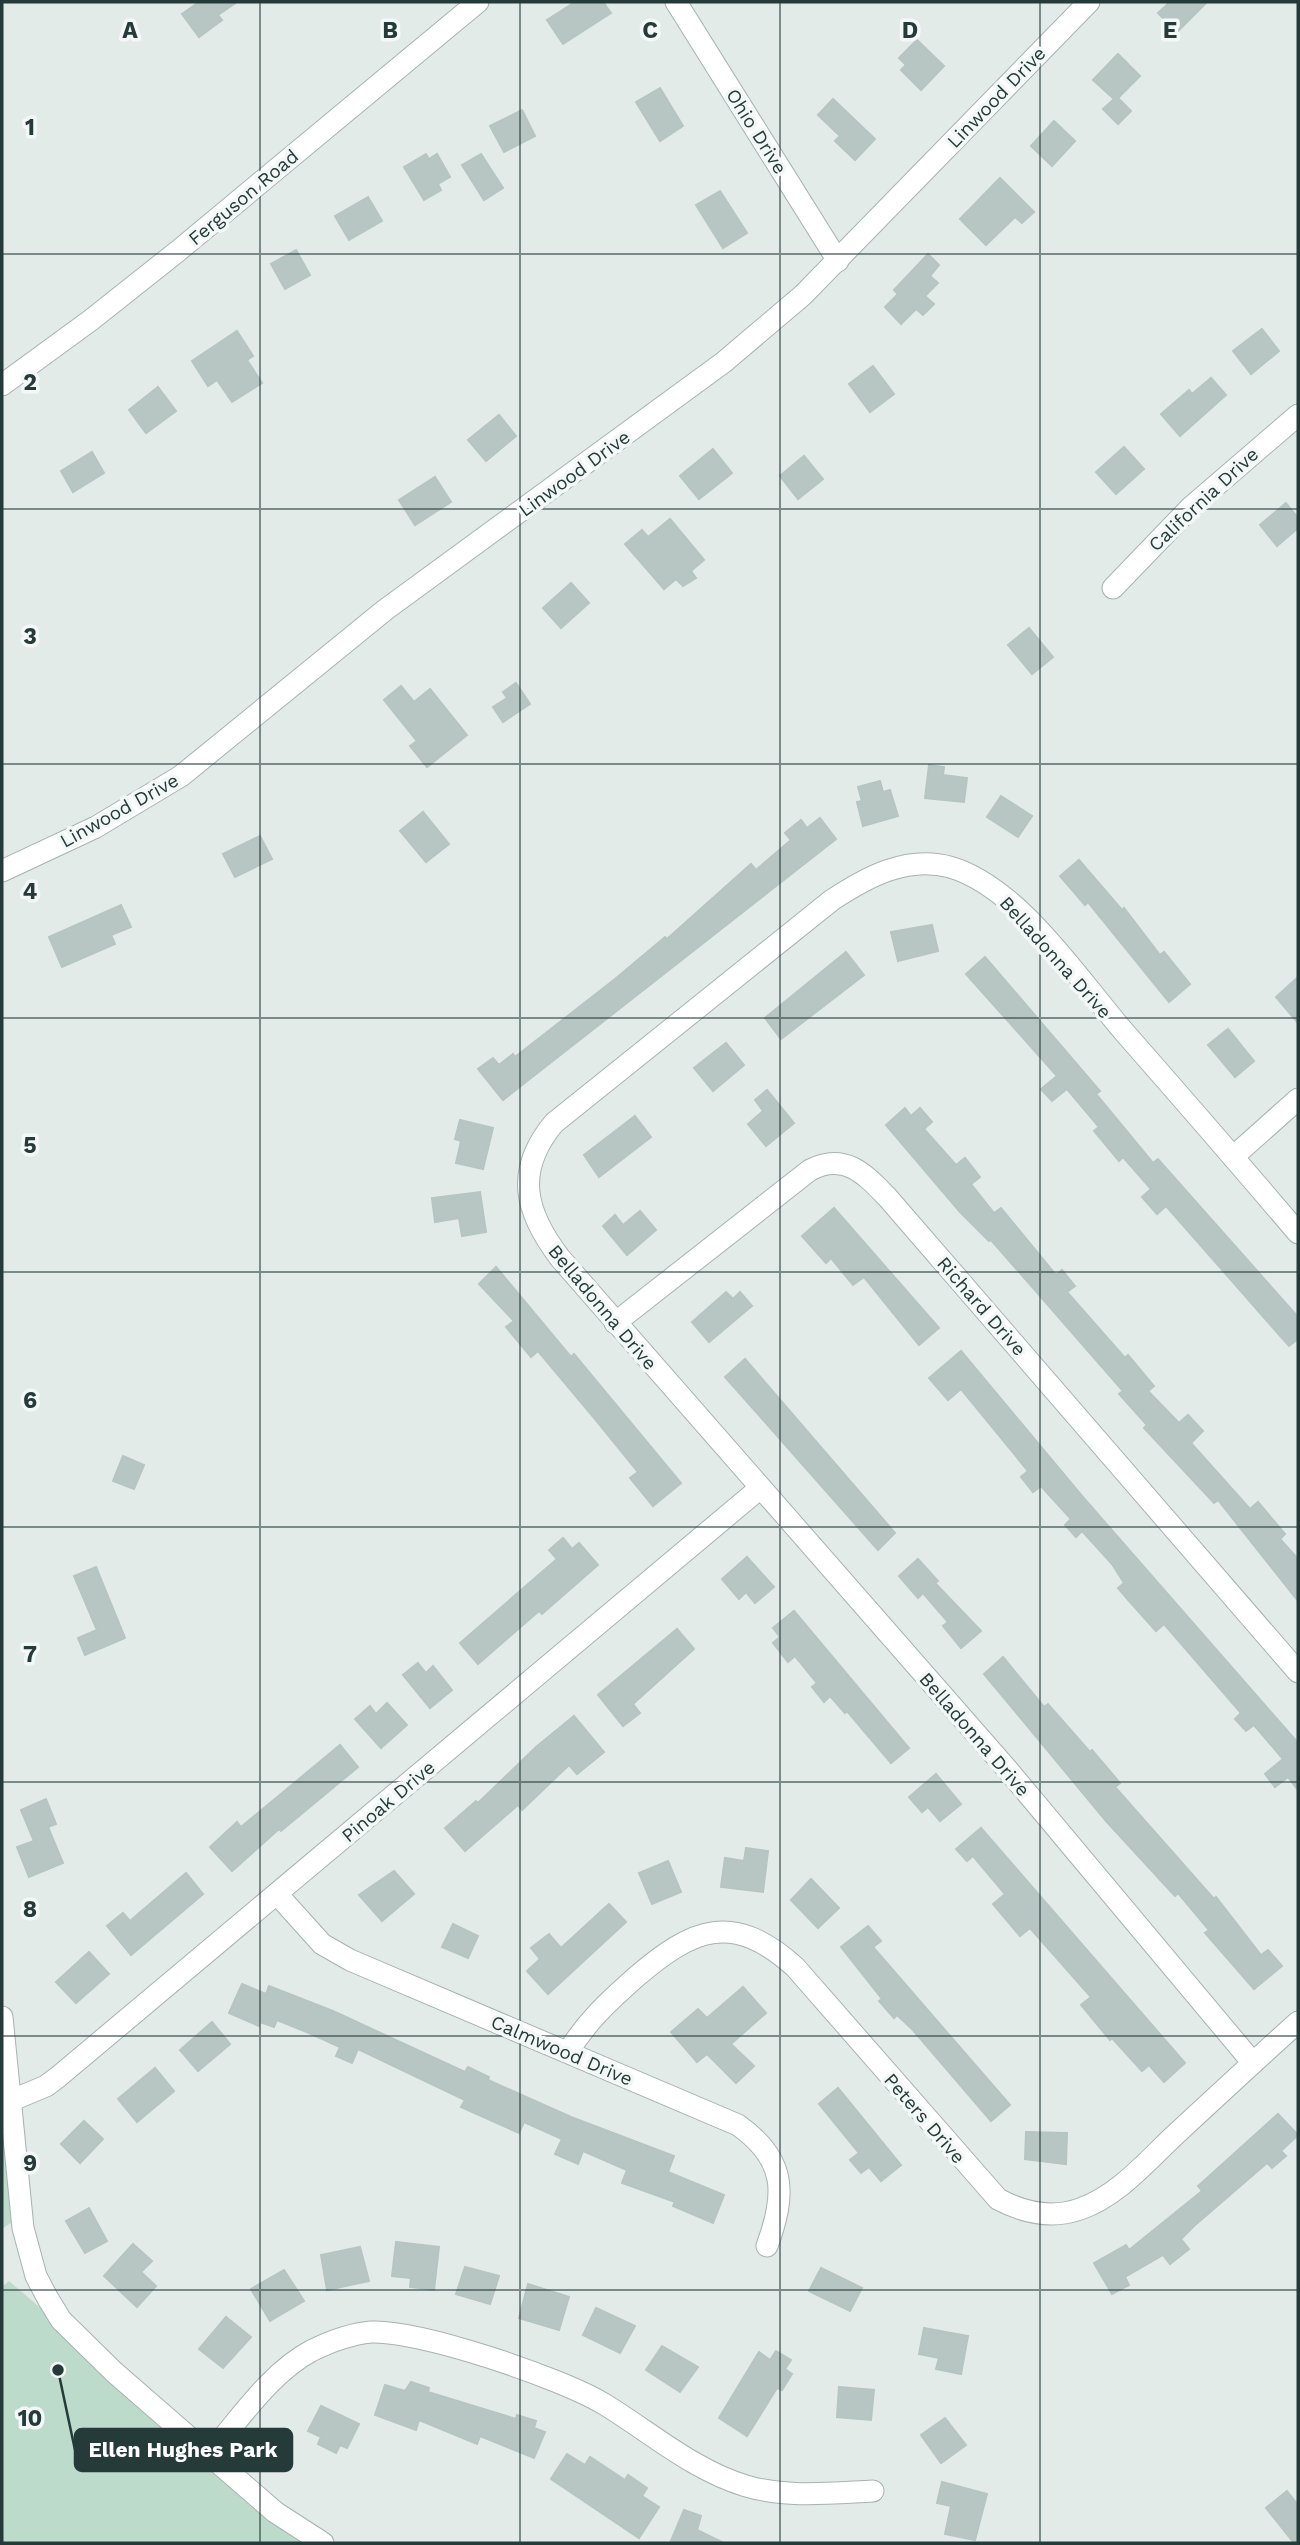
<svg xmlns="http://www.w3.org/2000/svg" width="1300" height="2545" font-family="'Work Sans',sans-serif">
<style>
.green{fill:#bddbcb}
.building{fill:#b8c6c3;stroke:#b6c5c1;stroke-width:2}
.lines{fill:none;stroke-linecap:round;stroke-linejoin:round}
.minor-casing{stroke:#a6b3b1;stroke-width:23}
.tertiary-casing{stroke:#a6b3b1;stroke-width:23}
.minor{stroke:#fff;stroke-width:21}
.tertiary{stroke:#fff;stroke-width:21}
.grid{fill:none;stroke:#243b39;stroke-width:2;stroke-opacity:0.55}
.labels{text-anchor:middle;stroke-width:7;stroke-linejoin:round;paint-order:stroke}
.street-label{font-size:19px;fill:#243b39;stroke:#f3f8f7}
.grid-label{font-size:23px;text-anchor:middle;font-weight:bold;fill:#243b39;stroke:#f3f8f7;stroke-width:7;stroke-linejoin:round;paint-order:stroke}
.leader{fill:none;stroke:#243b39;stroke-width:2.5}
.callout-dot{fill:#243b39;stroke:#f3f8f7;stroke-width:2.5}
.callout{fill:#243b39;stroke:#243b39;stroke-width:2.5}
.callout-label{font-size:21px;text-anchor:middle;font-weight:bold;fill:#fff}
</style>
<rect width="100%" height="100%" fill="#e3ebe9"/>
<g class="green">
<path d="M2,2115L21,2216L2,2229Z"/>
<path d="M9,2281L154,2405L323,2543H2V2287Z"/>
</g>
<g class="building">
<path d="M199,2H237L218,15L222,20L199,37L182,14Z"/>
<path d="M575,2H603L611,13L563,44L547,20Z"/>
<path d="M1170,2H1207L1177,32L1158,13Z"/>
<path d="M917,40L944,66L921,90L901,70L906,65L899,58Z"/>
<path d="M1118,54L1140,76L1118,98L1131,111L1118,124L1103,109L1114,99L1093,80Z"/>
<path d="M660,88L683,126L660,141L636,102Z"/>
<path d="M833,99L875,139L855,160L835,141L840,136L818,115Z"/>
<path d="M522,110L535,136L504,152L490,126Z"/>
<path d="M1054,121L1075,141L1052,166L1031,146Z"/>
<path d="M426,154L429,159L437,154L450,177L438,184L441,190L424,200L404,167Z"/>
<path d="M481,154L503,188L484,200L462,165Z"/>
<path d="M1000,178L1034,212L1022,223L1015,217L986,245L960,219Z"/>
<path d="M720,191L747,233L723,248L696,205Z"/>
<path d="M368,197L382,221L349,240L335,216Z"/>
<path d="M296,250L310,275L285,289L271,264Z"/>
<path d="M928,254L939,265L930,276L938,283L925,296L934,304L923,315L916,309L901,324L885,307L898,294L894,290Z"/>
<path d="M1262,329L1279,351L1251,374L1233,351Z"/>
<path d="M237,331L253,356L247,360L262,383L232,402L217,380L208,386L192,361Z"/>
<path d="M873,366L894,394L870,412L849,384Z"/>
<path d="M1211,378L1226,395L1180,436L1161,414L1189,390L1192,394Z"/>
<path d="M158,387L176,411L146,433L129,410Z"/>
<path d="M499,415L516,436L486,461L468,440Z"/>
<path d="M1124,447L1144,469L1116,494L1096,472Z"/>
<path d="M713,449L732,473L699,499L680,476Z"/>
<path d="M92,452L104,473L73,492L61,471Z"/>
<path d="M804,456L823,479L798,499L780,476Z"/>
<path d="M435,477L451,502L415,525L399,500Z"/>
<path d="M1286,503L1298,518V528L1277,546L1260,525Z"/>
<path d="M670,519L704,560L691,571L696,578L683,586L676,579L664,589L625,544L642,530L648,537Z"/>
<path d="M571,583L589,603L561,628L543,608Z"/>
<path d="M1029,628L1053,657L1032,674L1008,645Z"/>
<path d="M516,683L530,704L503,722L493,707L507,698L503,692Z"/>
<path d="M401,686L414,702L430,689L467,735L427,767L410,746L417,741L384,700Z"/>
<path d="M929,765L944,767L943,775L967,778L964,802L925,798Z"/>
<path d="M880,781L883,792L890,790L898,816L863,826L857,802L862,801L858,787Z"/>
<path d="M1001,796L1032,816L1018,837L987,817Z"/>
<path d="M423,812L449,844L426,862L400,831Z"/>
<path d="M820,818L836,839L503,1100L478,1069L493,1058L499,1065L513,1054L515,1057L615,979L665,937L667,939L751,864L756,870L791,840L785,833L801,820L807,828Z"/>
<path d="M260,836L272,859L235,877L223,854Z"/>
<path d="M1079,860L1122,910L1124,908L1160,955L1164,952L1190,984L1169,1002L1088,902L1085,905L1060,876Z"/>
<path d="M121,905L131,927L111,935L115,944L62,967L49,937Z"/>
<path d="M932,925L938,951L898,961L891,932Z"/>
<path d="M846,952L864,975L781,1039L765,1018Z"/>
<path d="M985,957L1100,1091L1096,1094L1153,1163L1158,1159L1298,1317V1339L1289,1346L1166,1206L1157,1214L1142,1197L1151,1189L1123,1157L1119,1161L1094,1131L1099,1127L1067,1089L1052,1101L1041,1089L1057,1076L966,974Z"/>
<path d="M1298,977V1023L1276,997Z"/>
<path d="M1228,1029L1254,1061L1235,1077L1208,1045Z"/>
<path d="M726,1043L744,1065L713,1091L694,1068Z"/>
<path d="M767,1090L794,1123L766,1146L748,1124L763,1111L755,1100Z"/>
<path d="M905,1108L911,1116L920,1108L932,1122L924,1129L956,1165L965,1158L980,1177L971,1184L994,1213L1001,1208L1056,1275L1062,1270L1075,1286L1067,1292L1125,1358L1128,1355L1154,1386L1148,1391L1179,1423L1188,1415L1203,1431L1191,1443L1250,1509L1258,1502L1285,1534L1280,1539L1298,1559V1601L1218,1500L1214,1503L1144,1428L1147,1425L1119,1394L1123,1391L991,1240L989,1241L960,1212L886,1125Z"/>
<path d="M635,1116L651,1137L599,1177L584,1155Z"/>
<path d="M460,1120L493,1128L483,1169L456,1163L461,1141L455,1139Z"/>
<path d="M480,1192L486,1232L462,1236L459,1218L435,1222L432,1198Z"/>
<path d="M834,1208L939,1328L919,1345L864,1277L853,1285L831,1258L826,1263L802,1236Z"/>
<path d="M640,1211L656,1230L627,1255L603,1226L615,1215L623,1225Z"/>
<path d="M496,1267L571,1357L574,1354L681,1483L653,1506L630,1478L638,1472L595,1419L538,1351L531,1357L506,1327L514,1321L479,1284Z"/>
<path d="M726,1292L733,1299L740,1292L752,1306L709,1342L692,1322Z"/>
<path d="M961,1351L1082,1496L1298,1743V1790L1288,1777L1275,1787L1265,1774L1283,1759L1254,1725L1246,1731L1235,1719L1241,1713L1164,1624L1156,1631L1130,1602L1118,1588L1124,1583L1112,1564L1082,1531L1076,1537L1065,1525L1071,1519L1041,1486L1033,1492L1021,1477L1028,1471L961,1389L948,1400L929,1378Z"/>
<path d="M745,1359L895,1533L878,1550L725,1377Z"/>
<path d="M123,1456L144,1465L134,1489L113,1481Z"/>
<path d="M563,1538L572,1549L579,1543L598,1565L542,1614L539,1611L478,1664L460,1643L557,1559L549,1550Z"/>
<path d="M747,1557L774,1587L755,1603L746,1592L739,1599L722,1579Z"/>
<path d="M918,1559L938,1581L935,1583L981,1631L961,1648L943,1626L948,1622L923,1593L918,1598L899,1576Z"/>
<path d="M96,1567L125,1638L85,1655L78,1638L97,1630L74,1576Z"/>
<path d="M794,1611L909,1748L891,1763L847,1711L845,1713L830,1696L824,1702L812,1687L817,1683L795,1656L788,1662L773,1643L780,1637L773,1628Z"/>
<path d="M677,1629L694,1649L633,1704L640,1713L623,1726L598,1695Z"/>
<path d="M1003,1657L1044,1707L1048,1704L1090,1752L1092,1750L1120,1783L1115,1787L1214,1899L1216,1897L1261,1955L1268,1950L1282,1966L1254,1989L1205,1933L1209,1930L1178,1893L1175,1896L1106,1821L984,1674Z"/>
<path d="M418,1663L426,1673L433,1666L452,1690L430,1708L403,1675Z"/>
<path d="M387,1703L407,1725L381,1748L355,1719L370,1706L376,1714Z"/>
<path d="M574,1716L604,1752L577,1774L569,1765L522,1810L518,1805L465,1851L445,1828L476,1801L478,1803L536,1747Z"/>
<path d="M340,1745L358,1767L281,1831L279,1829L232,1871L210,1847L237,1822L241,1827Z"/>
<path d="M936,1774L961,1804L940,1821L928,1807L922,1812L909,1797Z"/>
<path d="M46,1799L56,1824L48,1827L63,1863L29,1877L17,1847L34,1841L21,1810Z"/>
<path d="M981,1828L1185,2063L1164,2082L1149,2065L1142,2071L1112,2038L1110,2040L1081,2005L1091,1997L1030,1928L1020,1936L993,1904L1005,1894L973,1856L967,1861L956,1849Z"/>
<path d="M746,1848L768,1851L763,1892L721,1887L725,1858L744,1861Z"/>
<path d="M668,1861L681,1892L652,1904L639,1873Z"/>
<path d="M394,1871L414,1894L382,1921L359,1895Z"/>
<path d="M186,1873L203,1894L131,1955L107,1926L123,1913L130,1921Z"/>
<path d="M811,1879L839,1908L818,1928L791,1900Z"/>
<path d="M609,1904L626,1922L548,1994L527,1971L540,1959L531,1948L549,1934L561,1948Z"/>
<path d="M453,1924L478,1936L468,1958L442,1947Z"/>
<path d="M868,1926L881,1941L873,1947L1010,2105L991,2121L912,2029L897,2015L894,2018L879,2001L882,1999L841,1947Z"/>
<path d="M89,1952L109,1974L76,2003L56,1982Z"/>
<path d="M242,1984L266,1994L269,1986L333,2011L465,2072L468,2067L489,2077L488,2080L571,2117L674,2156L668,2172L724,2195L713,2223L673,2206L675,2202L622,2183L627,2170L583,2151L578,2164L555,2154L562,2139L524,2122L519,2133L461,2107L465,2100L358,2049L352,2063L336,2056L340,2047L309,2033L277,2020L274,2027L260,2022L259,2026L229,2013Z"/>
<path d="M743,1987L766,2013L731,2044L754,2066L736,2083L707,2054L697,2062L671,2032L698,2009L707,2018Z"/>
<path d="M212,2022L230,2044L198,2071L180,2050Z"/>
<path d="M155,2068L174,2091L137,2122L118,2099Z"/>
<path d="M838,2088L901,2165L881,2181L869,2167L861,2173L850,2160L859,2153L819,2104Z"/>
<path d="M1278,2114L1298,2135L1281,2151L1286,2156L1272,2168L1267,2163L1194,2226L1181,2239L1189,2249L1170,2264L1163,2255L1125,2277L1129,2285L1112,2294L1094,2263L1126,2245L1129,2250L1202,2191L1198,2186Z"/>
<path d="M84,2121L103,2139L80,2163L61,2144Z"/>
<path d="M1026,2132L1067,2133L1066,2164L1025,2159Z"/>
<path d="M89,2208L107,2241L85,2253L66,2221Z"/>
<path d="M396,2242L439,2247L434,2290L410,2287L411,2278L392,2276Z"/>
<path d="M133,2244L152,2261L141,2272L156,2286L137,2307L104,2276Z"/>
<path d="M360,2247L369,2281L327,2290L321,2255Z"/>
<path d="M465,2267L499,2276L490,2304L456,2294Z"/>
<path d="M821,2268L862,2288L850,2311L809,2291Z"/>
<path d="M284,2270L304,2301L270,2321L251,2289Z"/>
<path d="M528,2284L569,2297L559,2330L519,2318Z"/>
<path d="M596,2308L635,2326L620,2353L583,2335Z"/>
<path d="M226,2317L251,2337L223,2368L199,2349Z"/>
<path d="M924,2328L968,2336L961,2374L936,2369L939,2358L919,2354Z"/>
<path d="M662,2346L698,2367L680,2392L646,2370Z"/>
<path d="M776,2351L791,2360L785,2369L792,2374L782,2390L777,2388L747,2436L719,2418L759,2352L770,2360Z"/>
<path d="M411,2382L429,2388L428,2392L516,2419L517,2415L536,2421L534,2428L545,2432L534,2458L480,2436L477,2444L419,2420L416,2430L375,2415L385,2385L405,2391Z"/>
<path d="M839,2387L874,2390L871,2420L837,2417Z"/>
<path d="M321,2406L359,2424L347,2448L340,2445L336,2453L318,2444L321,2437L308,2431Z"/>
<path d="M945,2418L966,2445L941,2463L921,2435Z"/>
<path d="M567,2454L585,2465L590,2457L625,2480L628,2475L647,2488L642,2496L659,2507L639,2538L551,2479Z"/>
<path d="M942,2482L987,2494L975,2540L945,2534L951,2506L937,2503Z"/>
<path d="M1287,2491L1298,2505V2543H1294L1266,2508Z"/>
<path d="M684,2510L701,2516L697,2530L724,2543H670Z"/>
</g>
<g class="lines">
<defs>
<g id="minor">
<path d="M676,2L838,261"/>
<path d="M1113,588L1190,508L1298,415"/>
<path d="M2,871L96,827L181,776L385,610L724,362L803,295L1089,2"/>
<path d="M1233,1157L1298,1099"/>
<path d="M615,1323L810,1170C845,1152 865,1174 888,1198L1298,1672"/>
<path d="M277,1894L322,1944L350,1960L738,2125C787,2160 786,2194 767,2246"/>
<path d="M2,2017L23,2228L36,2276L47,2297L61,2320L114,2372L275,2512L323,2543"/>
<path d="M568,2052C587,2021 609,2001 636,1977C693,1928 733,1911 795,1967L998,2199C1024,2213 1052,2219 1080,2209C1118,2196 1148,2160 1176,2134C1217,2096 1257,2059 1298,2022"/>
<path d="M1253,2063L1007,1769L560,1258C525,1212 514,1171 554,1123L832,900C867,877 907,855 950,867C1019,887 1079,980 1125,1033C1183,1099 1241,1166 1298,1233"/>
<path d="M10,2101L46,2086L58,2077L759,1489"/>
<path d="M210,2453C240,2419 270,2373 311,2351C329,2342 350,2334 371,2332C420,2330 561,2378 604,2404C650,2432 693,2470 746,2486C787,2498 831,2493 873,2491"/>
</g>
<path id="tertiary" d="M2,385L91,320L178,251L478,2"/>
</defs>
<use href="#minor" class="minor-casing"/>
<use href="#tertiary" class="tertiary-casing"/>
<use href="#minor" class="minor"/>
<use href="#tertiary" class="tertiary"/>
</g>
<path class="grid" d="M260,2V2543M520,2V2543M780,2V2543M1040,2V2543M2,254H1298M2,509H1298M2,764H1298M2,1018H1298M2,1272H1298M2,1527H1298M2,1782H1298M2,2036H1298M2,2290H1298"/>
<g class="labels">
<g class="street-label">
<text transform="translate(996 97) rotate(-46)" y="7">Linwood Drive</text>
<text transform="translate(757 131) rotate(58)" y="7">Ohio Drive</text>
<text transform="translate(243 197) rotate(-40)" y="7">Ferguson Road</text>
<text transform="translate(574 473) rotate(-36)" y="7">Linwood Drive</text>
<text transform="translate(1203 499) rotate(-43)" y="7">California Drive</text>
<text transform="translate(119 810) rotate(-29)" y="7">Linwood Drive</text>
<text transform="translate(1056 957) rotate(48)" y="7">Belladonna Drive</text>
<text transform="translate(982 1306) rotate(49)" y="7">Richard Drive</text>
<text transform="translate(603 1307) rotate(50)" y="7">Belladonna Drive</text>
<text transform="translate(975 1734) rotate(49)" y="7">Belladonna Drive</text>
<text transform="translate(388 1801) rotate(-40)" y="7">Pinoak Drive</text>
<text transform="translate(562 2050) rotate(23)" y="7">Calmwood Drive</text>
<text transform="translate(925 2118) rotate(49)" y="7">Peters Drive</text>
</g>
</g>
<g class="grid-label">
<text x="130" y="38">A</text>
<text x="390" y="38">B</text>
<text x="650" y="38">C</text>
<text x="910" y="38">D</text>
<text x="1170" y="38">E</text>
<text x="30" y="135">1</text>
<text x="30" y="390">2</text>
<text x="30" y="644">3</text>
<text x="30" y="899">4</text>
<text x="30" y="1153">5</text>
<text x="30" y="1408">6</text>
<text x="30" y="1662">7</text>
<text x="30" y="1917">8</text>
<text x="30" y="2171">9</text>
<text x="30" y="2426">10</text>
</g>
<path class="leader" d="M58 2370L75 2450"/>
<circle class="callout-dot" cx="58" cy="2370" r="7"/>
<rect class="callout" x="75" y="2429" width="217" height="42" rx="7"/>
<g class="callout-label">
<text x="183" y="2457">Ellen Hughes Park</text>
</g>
<rect width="1300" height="2545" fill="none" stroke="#243b39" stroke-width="7"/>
</svg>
